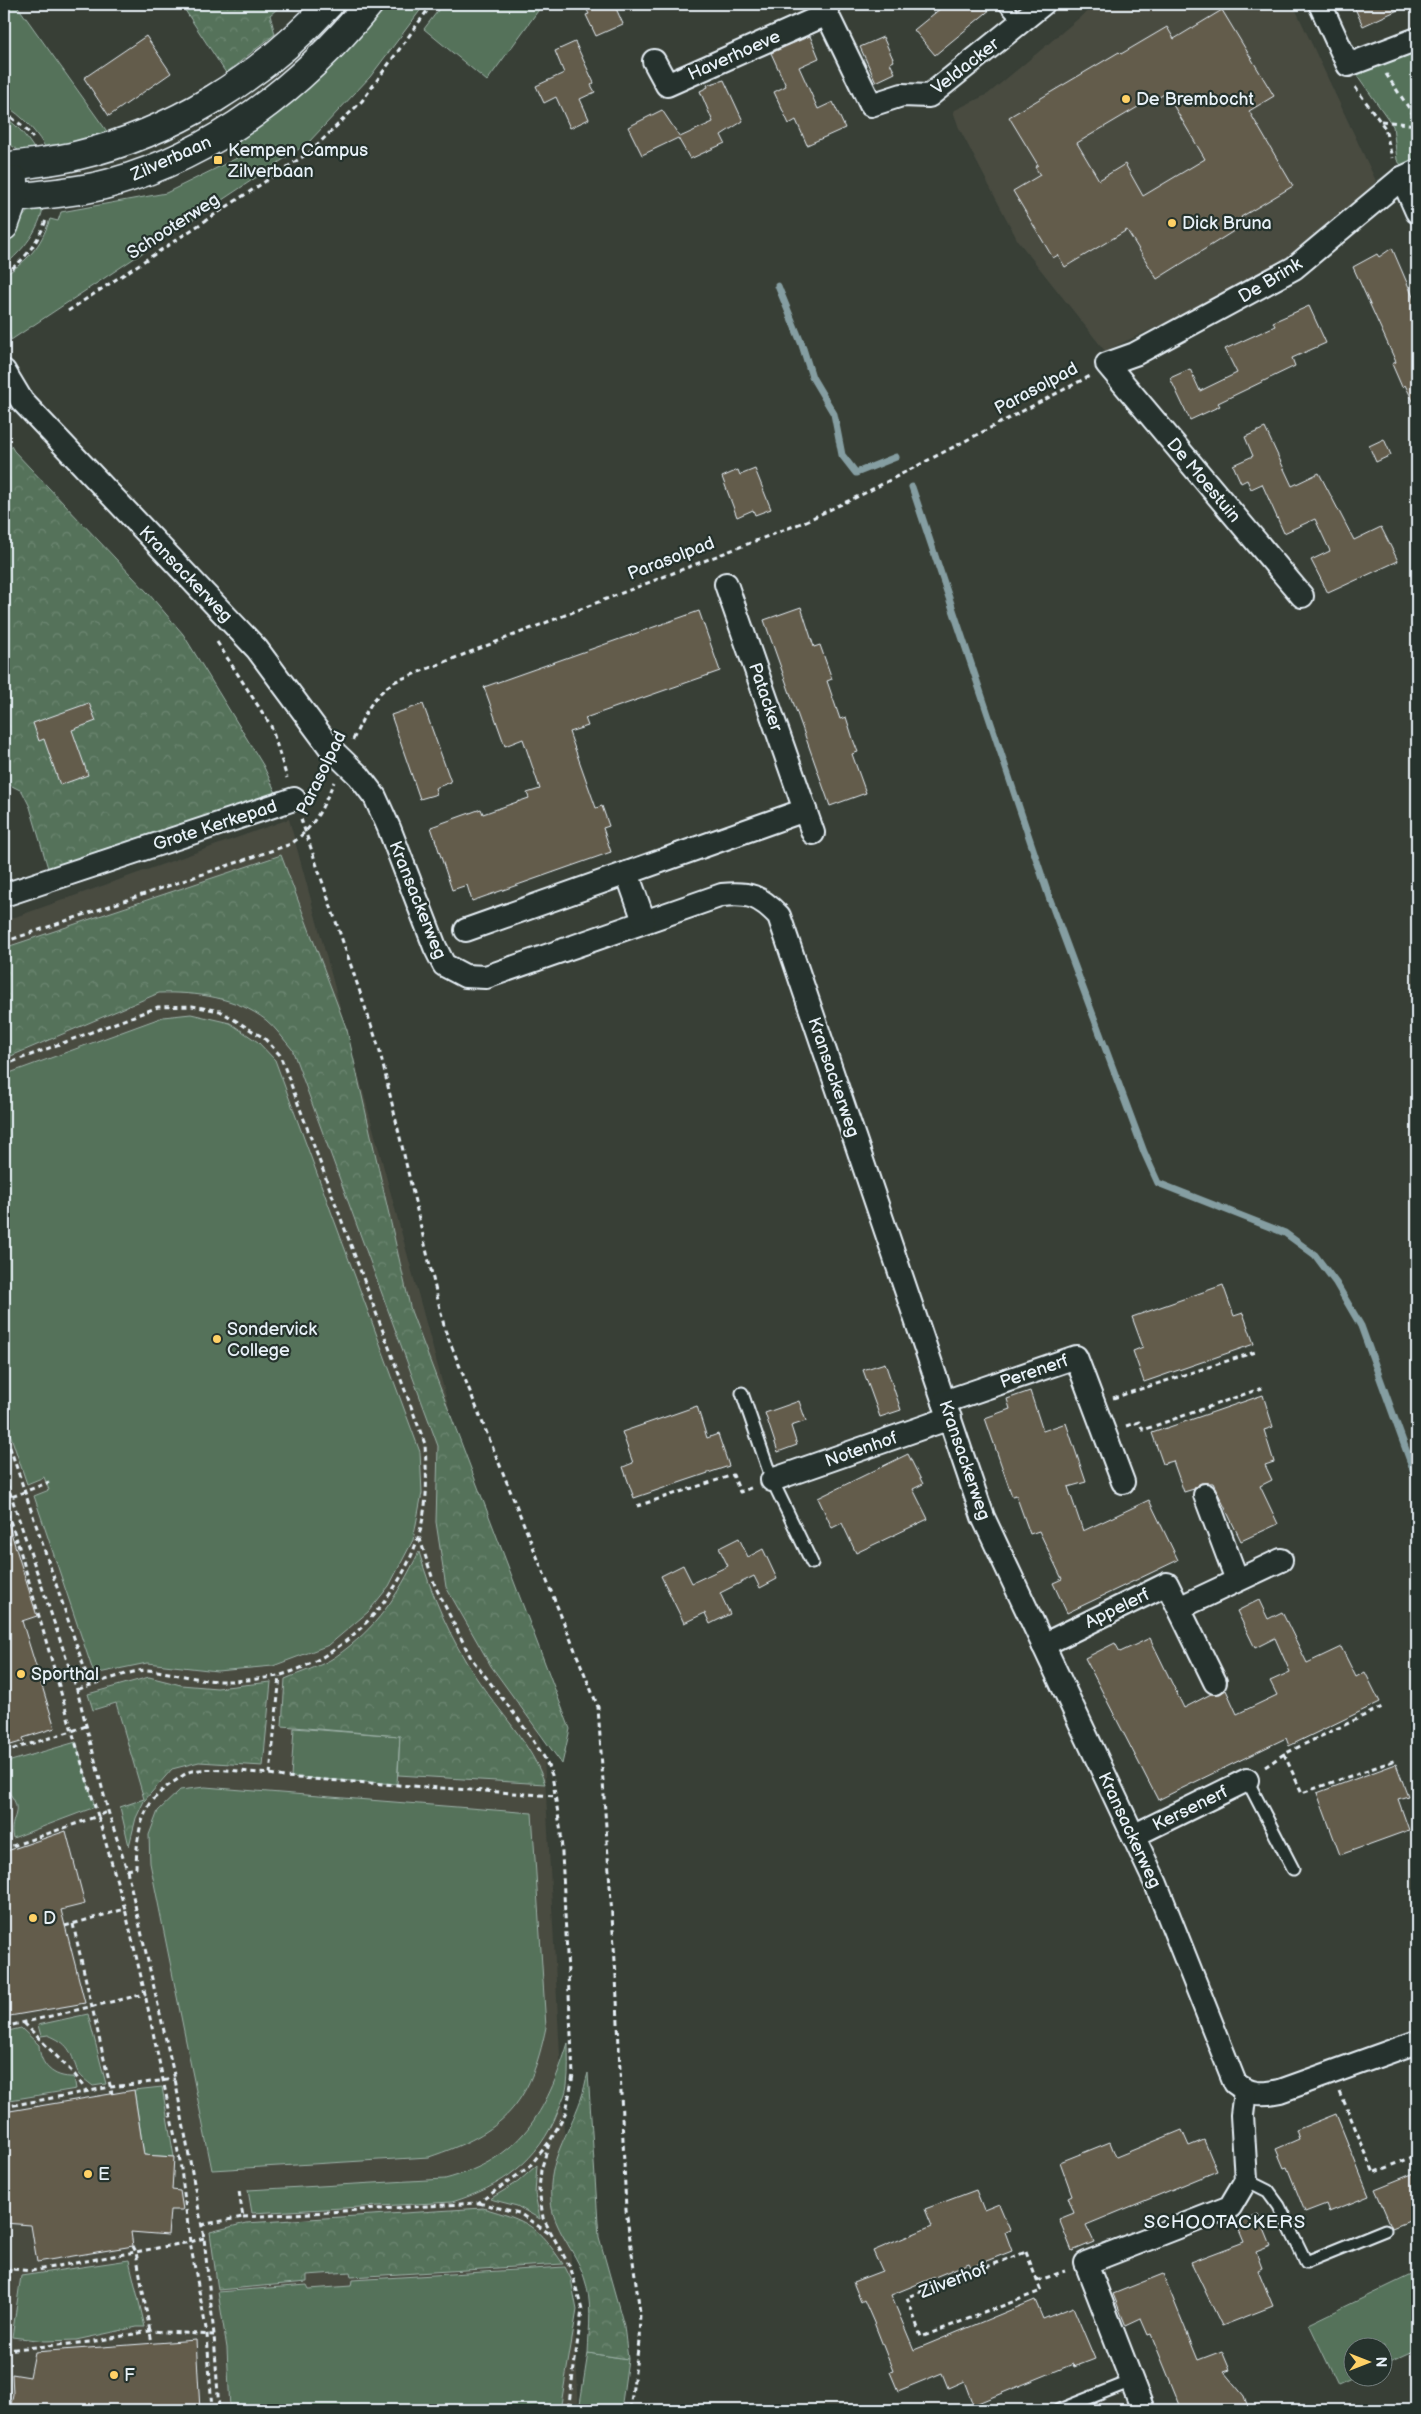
<svg xmlns="http://www.w3.org/2000/svg" width="1421" height="2414" font-family="'Balsamiq Sans',sans-serif">
<style>
.built{fill:#484b41}
.grass{fill:#55725a;stroke:#9eb2a9}
.forest{fill:url(#forest-crowns);stroke:#9eb2a9}
.lines{fill:none;stroke-linecap:round;stroke-linejoin:round}
.stream{stroke:#859ea2;stroke-width:7}
.building{fill:#635c4c;stroke:#e8f1f8;fill-rule:evenodd}
.service-casing{stroke:#e8f1f8;stroke-width:15}
.minor-casing{stroke:#e8f1f8;stroke-width:26}
.secondary-casing{stroke:#e8f1f8;stroke-width:31}
.path{stroke:#e8f1f8;stroke-width:3;stroke-dasharray:5 4;stroke-linecap:butt}
.service{stroke:#26332d;stroke-width:11}
.minor{stroke:#26332d;stroke-width:22}
.secondary{stroke:#26332d;stroke-width:28}
.poi-dot{fill:#ffd166;stroke:#26332d;stroke-width:2}
.labels{text-anchor:middle;stroke-width:4.5;stroke-linejoin:round;paint-order:stroke}
.street-label{font-size:18px;fill:#e8f1f8;stroke:#26332d}
.poi-label{font-size:18px;fill:#e8f1f8;stroke:#26332d;text-anchor:start}
.neighbourhood-label{font-size:19px;letter-spacing:1px;fill:#e8f1f8;stroke:#26332d}
</style>
<defs>
<pattern id="forest-crowns" width="20" height="18" patternUnits="userSpaceOnUse" patternTransform="scale(1.25)"><rect width="20" height="18" fill="#55725a"/><path d="M2 6a3 3 0 1 1 6 0M12 15a3 3 0 1 1 6 0" fill="none" stroke="#6d8772"/></pattern>
</defs>
<rect width="100%" height="100%" fill="#383f36"/>
<filter id="ink" filterUnits="userSpaceOnUse"><feTurbulence type="fractalNoise" baseFrequency=".02" numOctaves="2"/><feDisplacementMap in="SourceGraphic" scale="10" xChannelSelector="R" yChannelSelector="G"/><feConvolveMatrix kernelMatrix="1 2 1 2 8 2 1 2 1" color-interpolation-filters="sRGB"/></filter>
<g filter="url(#ink)">
<g class="built">
<path d="M1096,4H1293L1376,181L1357,205L1268,275L1105,351L1018,241L959,128L953,111L988,94Z"/>
<path d="M289,819L544,1757L579,2410H4V921Z"/>
</g>
<g class="grass">
<path d="M4,4H16L111,137L49,153C37,133 24,116 4,105Z"/>
<path d="M380,4H425L370,77L308,143L11,340L4,315V276C29,259 40,248 50,219L58,221L61,212L166,193L237,158L232,148L293,95Z"/>
<path d="M443,4H543L487,81L424,29Z"/>
<path d="M1417,48V161L1402,166L1397,160L1393,126L1357,75L1358,71Z"/>
<path d="M4,117C20,126 29,141 39,156L22,153L4,140Z"/>
<path d="M44,204C39,231 24,249 4,266V240L28,211Z"/>
<path d="M191,1014L230,1023L258,1042L275,1060L420,1452L422,1493L413,1540L389,1586L368,1612L329,1645L273,1666L217,1671L147,1663L94,1674L34,1496L49,1490L44,1477L27,1484L4,1416V1075L163,1017Z"/>
<path d="M294,1728L400,1736L397,1784L291,1777Z"/>
<path d="M76,1742L95,1807L13,1838C7,1816 29,1813 4,1787V1763Z"/>
<path d="M205,1787L532,1813L546,2027C530,2105 504,2132 429,2157L212,2170L150,1863L149,1835L158,1811L180,1790Z"/>
<path d="M88,2014L106,2084L93,2086C88,2082 79,2076 77,2070C70,2050 69,2044 48,2035L41,2036L38,2025Z"/>
<path d="M21,2028L39,2045C40,2065 53,2078 74,2077L76,2089L4,2101V2032Z"/>
<path d="M568,2043C568,2057 569,2072 567,2085C566,2094 561,2103 558,2111C539,2161 501,2187 452,2202L252,2213L248,2190L445,2179C521,2159 546,2113 568,2043Z"/>
<path d="M162,2087L174,2157L144,2155L134,2090Z"/>
<path d="M537,2165L535,2194L540,2219L517,2206L490,2199L518,2182Z"/>
<path d="M129,2260L145,2327H137L76,2340L45,2341L12,2337L21,2276Z"/>
<path d="M565,2267L571,2279L577,2310L560,2410H230L227,2348L218,2292L307,2285L309,2289L351,2286L352,2280Z"/>
<path d="M1417,2272V2349L1384,2364V2346H1354V2376L1356,2377L1338,2385L1309,2324Z"/>
<path d="M588,2353L628,2359L621,2410H579Z"/>
</g>
<g class="forest">
<path d="M181,4H283L270,15L275,34L226,73Z"/>
<path d="M4,434L14,451L148,593L183,634L263,765L277,795L50,875L30,807L22,791L4,782Z"/>
<path d="M281,855L347,1030L411,1311L570,1729L562,1764L491,1666L446,1587L436,1522L438,1446L292,1049C284,1040 276,1028 266,1020C236,997 196,992 159,993L4,1059V948Z"/>
<path d="M419,1552C431,1594 451,1640 475,1676C499,1712 532,1744 545,1784L398,1775L400,1736L282,1726L285,1679C301,1672 320,1667 335,1657C378,1627 396,1598 419,1552Z"/>
<path d="M149,1677L181,1685L217,1688L271,1682L263,1766L199,1762L172,1769L144,1801L136,1818L129,1846L120,1807L144,1799L116,1703L93,1710L88,1694Z"/>
<path d="M588,2073L599,2237L624,2326L628,2359L588,2353C589,2327 593,2302 584,2277C576,2251 552,2228 551,2200C548,2159 568,2136 581,2099C584,2091 585,2082 588,2073Z"/>
<path d="M483,2208C528,2221 537,2225 563,2264L351,2277L350,2272L307,2275V2282L218,2290L210,2232L246,2223Z"/>
</g>
<g class="lines">
<g class="stream">
<path d="M778,286L802,345L812,377L834,414L842,455L856,473L896,457"/>
<path d="M912,487L1049,897L1144,1152L1158,1183L1285,1233L1315,1255L1336,1283L1361,1326L1417,1480"/>
</g>
</g>
<g class="building">
<path d="M584,4H614L623,24L596,36L586,15L589,14Z"/>
<path d="M946,4H997L935,55L914,30Z"/>
<path d="M1353,4H1411L1363,26Z"/>
<path d="M1222,10L1274,96L1249,111L1293,186L1241,217L1245,224L1157,279L1127,230L1065,267L1058,255L1053,258L1013,191L1040,175L1035,167L1038,165L1009,117L1119,52L1121,54L1167,27L1174,39ZM1166,93L1205,159L1143,196L1125,164L1099,180L1077,143L1148,101L1149,103Z"/>
<path d="M146,36L171,73L109,116L84,78Z"/>
<path d="M810,36L819,58L799,67L818,109L833,102L845,128L807,145L796,120L789,124L774,92L786,86L771,53Z"/>
<path d="M883,37L894,61L890,63L895,73L876,82L860,47Z"/>
<path d="M575,42L594,83L591,85L595,92L580,99L589,119L570,128L556,97L544,103L536,86L564,73L555,51Z"/>
<path d="M724,80L743,121L721,135L725,143L690,159L678,138L642,155L628,127L662,110L680,137L713,122L700,91L708,87L707,85Z"/>
<path d="M1392,248L1417,306V409L1405,385L1402,387L1392,364L1396,362L1353,267L1377,254L1379,257Z"/>
<path d="M1309,306L1326,343L1292,358L1295,366L1218,403L1220,406L1190,420L1170,378L1190,369L1200,391L1237,373L1225,349L1275,326L1273,322Z"/>
<path d="M1265,428L1292,486L1319,473L1354,540L1381,527L1398,561L1328,593L1311,560L1330,551L1315,519L1284,533L1262,484L1251,489L1247,480L1241,483L1233,465L1253,456L1245,437Z"/>
<path d="M1384,439L1391,455L1376,462L1369,446Z"/>
<path d="M755,469L771,509L755,515L753,510L737,517L722,477L738,470L740,475Z"/>
<path d="M801,607L814,647L820,645L832,679L827,681L840,719L846,717L854,742L858,752L852,754L866,793L830,806L764,620Z"/>
<path d="M699,611L720,671L585,718L588,726L569,732L596,808L602,806L609,826L603,828L611,852L472,901L467,885L452,890L431,827L481,809L483,814L511,804L529,798L527,793L540,789L523,739L505,746L484,687Z"/>
<path d="M89,703L96,721L72,730L88,775L60,785L44,739L39,741L33,723Z"/>
<path d="M423,704L451,782L435,788L437,794L420,799L391,715Z"/>
<path d="M1223,1285L1234,1316L1243,1313L1254,1344L1144,1382L1133,1351L1143,1347L1132,1317Z"/>
<path d="M885,1363L901,1410L880,1417L863,1370Z"/>
<path d="M1030,1391L1043,1431L1066,1423L1086,1482L1068,1487L1083,1531L1149,1500L1178,1560L1067,1613L1053,1583L1062,1579L1039,1531L1030,1534L1016,1495L1012,1496L985,1418L1010,1409L1007,1399Z"/>
<path d="M1263,1395L1273,1427L1264,1430L1274,1462L1265,1465L1272,1480L1260,1486L1278,1524L1241,1541L1213,1483H1201L1194,1489L1184,1492L1173,1461L1163,1464L1152,1433Z"/>
<path d="M799,1401L806,1421L791,1426L797,1445L778,1452L765,1413Z"/>
<path d="M697,1406L707,1438L718,1434L729,1466L634,1498L623,1467L633,1463L622,1432Z"/>
<path d="M908,1454L923,1484L913,1489L928,1519L856,1553L842,1523L832,1528L818,1498Z"/>
<path d="M4,1523H8L37,1616L22,1621L55,1728L23,1738L24,1741L4,1747Z"/>
<path d="M739,1538L748,1557L763,1549L777,1579L760,1588L754,1576L720,1593L730,1614L710,1624L705,1613L684,1623L661,1576L683,1565L692,1583L728,1566L719,1548Z"/>
<path d="M1259,1600L1268,1619L1282,1612L1307,1663L1341,1647L1356,1677L1365,1672L1380,1702L1289,1746L1286,1738L1158,1800L1085,1658L1115,1643L1120,1652L1150,1638L1184,1708L1211,1694H1220L1226,1690L1237,1714L1277,1695L1270,1681L1290,1672L1275,1638L1255,1648L1237,1611Z"/>
<path d="M1396,1764L1408,1796L1398,1799L1409,1830L1340,1855L1317,1793Z"/>
<path d="M66,1831L85,1904L61,1910L85,2003L4,2017V1852Z"/>
<path d="M134,2090L144,2155L174,2157L172,2190L180,2191L183,2210H170L168,2235L131,2232L133,2246L37,2262L31,2225L4,2223V2112Z"/>
<path d="M1336,2114L1369,2196L1329,2212L1326,2204L1305,2212L1287,2167L1284,2168L1276,2149L1299,2139L1296,2130Z"/>
<path d="M1182,2130L1189,2146L1204,2140L1217,2171L1086,2225L1094,2242L1072,2251L1059,2219L1074,2213L1068,2197L1072,2195L1060,2162L1110,2142L1116,2157Z"/>
<path d="M1417,2172V2218L1392,2228L1375,2189Z"/>
<path d="M976,2190L984,2210L999,2204L1010,2230L1005,2232L1012,2251L971,2267L969,2263L891,2295L914,2350L1035,2300L1043,2319L1073,2307L1095,2359L1074,2367L1073,2364L973,2405L964,2381L948,2388L942,2373L898,2391L890,2372L893,2371L875,2325L864,2300L861,2302L853,2282L882,2271L873,2251L932,2226L925,2209Z"/>
<path d="M1258,2214L1271,2246L1256,2252L1262,2268L1258,2270L1273,2306L1222,2326L1191,2262L1244,2242L1236,2223Z"/>
<path d="M1163,2274L1198,2360L1222,2351L1230,2370L1224,2372L1244,2396L1249,2410H1182L1151,2334L1148,2335L1141,2319L1126,2326L1113,2294Z"/>
<path d="M196,2340L200,2410H10L13,2394L12,2374L30,2377L35,2352Z"/>
</g>
<g class="lines">
<defs>
<g id="service">
<path d="M1004,4L1020,22"/>
<path d="M742,1393L772,1480L812,1563"/>
<path d="M1247,1780L1293,1869"/>
<path d="M1246,2180L1268,2191L1279,2206L1306,2262L1385,2230"/>
<path d="M1059,2410L1132,2381"/>
</g>
<g id="minor">
<path d="M822,4L871,105L902,95L929,96L1043,4"/>
<path d="M1320,4L1348,65L1417,39"/>
<path d="M654,61L667,85L827,14"/>
<path d="M1402,178L1417,212"/>
<path d="M4,371L22,401L257,649L331,749L359,776L375,797L389,828L435,947L444,965L465,976L486,977L722,895C749,892 760,896 779,916L983,1517L1156,1884L1235,2083C1250,2095 1262,2095 1280,2091L1417,2042"/>
<path d="M726,584L813,833"/>
<path d="M1302,596L1107,364L1135,354L1294,268L1402,178L1417,171"/>
<path d="M627,873L644,921"/>
<path d="M4,895L294,799"/>
<path d="M466,930L805,810"/>
<path d="M944,1402L1076,1357L1123,1482"/>
<path d="M772,1480L950,1418"/>
<path d="M1205,1495L1237,1580"/>
<path d="M1179,1608L1281,1560"/>
<path d="M1043,1645L1167,1584L1215,1682"/>
<path d="M1133,1836L1247,1780"/>
<path d="M1143,2410L1086,2263L1230,2207L1246,2180L1242,2115L1245,2091"/>
</g>
<g id="secondary">
<path d="M11,166C32,163 54,161 75,156C173,133 261,78 329,4"/>
<path d="M14,198C46,194 80,192 111,183C215,154 302,86 369,4"/>
<path d="M4,226L14,198V180"/>
</g>
</defs>
<use href="#service" class="service-casing"/>
<use href="#minor" class="minor-casing"/>
<use href="#secondary" class="secondary-casing"/>
<g class="path">
<path d="M1386,74L1417,120"/>
<path d="M1355,87L1385,128L1392,158"/>
<path d="M4,112L24,127L33,138"/>
<path d="M1381,121L1417,125"/>
<path d="M4,273C23,264 39,240 46,220"/>
<path d="M68,311L310,152L362,101L432,4"/>
<path d="M217,642L271,726L287,778"/>
<path d="M353,740C365,714 371,696 396,681L804,522L865,493L1090,376"/>
<path d="M301,819L379,1048L445,1330L598,1707L616,1976L626,2210L640,2312L639,2341L630,2410"/>
<path d="M4,942L291,844C316,825 321,810 334,782"/>
<path d="M4,1065L158,1007L192,1006L220,1011L264,1038L280,1055L425,1444C426,1466 428,1490 424,1512C413,1584 352,1655 281,1675C271,1678 240,1681 229,1681C201,1682 174,1672 146,1670C135,1670 89,1685 77,1690"/>
<path d="M1113,1398L1255,1352"/>
<path d="M1126,1426L1139,1422L1143,1430L1265,1387"/>
<path d="M4,1430L90,1685"/>
<path d="M4,1475L77,1690L108,1811L127,1870L175,2079L204,2238L214,2335L219,2410"/>
<path d="M4,1500L49,1482"/>
<path d="M4,1504L17,1540L4,1544"/>
<path d="M637,1506L733,1475L740,1492L753,1487"/>
<path d="M4,1752L72,1731L17,1540"/>
<path d="M1284,1754L1302,1793L1396,1760"/>
<path d="M1265,1767L1284,1754L1382,1707"/>
<path d="M270,1774L284,1777L555,1796"/>
<path d="M4,1849L98,1816L72,1731L86,1726"/>
<path d="M127,1870L136,1868C137,1830 141,1802 175,1781C180,1778 186,1772 192,1771C214,1767 246,1772 270,1774L280,1676"/>
<path d="M73,1924L112,2094"/>
<path d="M65,1926L125,1909L98,1816L108,1811"/>
<path d="M24,2023L75,2075L87,2092"/>
<path d="M4,2027L145,1994L125,1909"/>
<path d="M1340,2092L1374,2173L1417,2155"/>
<path d="M4,2107L111,2087L175,2079"/>
<path d="M549,2144L541,2170L539,2189L543,2218L571,2269L582,2310L568,2410"/>
<path d="M479,2203L519,2213L550,2234"/>
<path d="M243,2217L478,2203L529,2167L550,2141L566,2112L573,2075L561,1833L552,1775L544,1757L519,1720L471,1658L435,1586L419,1536"/>
<path d="M201,2225L243,2217L239,2191"/>
<path d="M204,2238L190,2242L207,2334L212,2410"/>
<path d="M133,2246L136,2252L152,2343"/>
<path d="M1026,2252L1041,2291L921,2337L907,2297Z"/>
<path d="M4,2268L31,2271L190,2242L180,2161L145,1994"/>
<path d="M1037,2281L1065,2271"/>
<path d="M4,2317L10,2269"/>
<path d="M4,2350L90,2342L150,2331L214,2335"/>
</g>
<use href="#service" class="service"/>
<use href="#minor" class="minor"/>
<use href="#secondary" class="secondary"/>
</g>
</g>
<g class="poi-dot">
<circle cx="1126" cy="99" r="5"/>
<rect x="213" y="155" width="10" height="10" rx="2.5"/>
<circle cx="1172" cy="223" r="5"/>
<circle cx="217" cy="1339" r="5"/>
<circle cx="21" cy="1674" r="5"/>
<circle cx="33" cy="1918" r="5"/>
<circle cx="88" cy="2174" r="5"/>
<circle cx="114" cy="2375" r="5"/>
</g>
<g class="labels">
<g class="street-label">
<text transform="translate(734 55) rotate(-24)" y="6">Haverhoeve</text>
<text transform="translate(965 66) rotate(-38)" y="6">Veldacker</text>
<text transform="translate(171 158) rotate(-24)" y="6">Zilverbaan</text>
<text transform="translate(173 226) rotate(-33)" y="6">Schooterweg</text>
<text transform="translate(1270 280) rotate(-31)" y="6">De Brink</text>
<text transform="translate(1036 388) rotate(-28)" y="6">Parasolpad</text>
<text transform="translate(1204 480) rotate(50)" y="6">De Moestuin</text>
<text transform="translate(671 558) rotate(-21)" y="6">Parasolpad</text>
<text transform="translate(186 574) rotate(46)" y="6">Kransackerweg</text>
<text transform="translate(766 697) rotate(71)" y="6">Patacker</text>
<text transform="translate(321 773) rotate(-64)" y="6">Parasolpad</text>
<text transform="translate(215 825) rotate(-18)" y="6">Grote Kerkepad</text>
<text transform="translate(418 900) rotate(68)" y="6">Kransackerweg</text>
<text transform="translate(834 1077) rotate(71)" y="6">Kransackerweg</text>
<text transform="translate(1034 1371) rotate(-19)" y="6">Perenerf</text>
<text transform="translate(861 1449) rotate(-19)" y="6">Notenhof</text>
<text transform="translate(965 1460) rotate(71)" y="6">Kransackerweg</text>
<text transform="translate(1117 1608) rotate(-26)" y="6">Appelerf</text>
<text transform="translate(1190 1808) rotate(-26)" y="6">Kersenerf</text>
<text transform="translate(1130 1830) rotate(65)" y="6">Kransackerweg</text>
<text transform="translate(953 2280) rotate(-21)" y="6">Zilverhof</text>
</g>
<g class="poi-label">
<text x="1136" y="105">De Brembocht</text>
<text x="228" y="156">Kempen Campus<tspan x="228" dy="21">Zilverbaan</tspan></text>
<text x="1182" y="229">Dick Bruna</text>
<text x="227" y="1335">Sondervick<tspan x="227" dy="21">College</tspan></text>
<text x="31" y="1680">Sporthal</text>
<text x="43" y="1924">D</text>
<text x="98" y="2180">E</text>
<text x="124" y="2381">F</text>
</g>
<g class="neighbourhood-label">
<text x="1225" y="2228">SCHOOTACKERS</text>
</g>
</g>
<rect width="1421" height="2414" fill="none" stroke="#26332d" stroke-width="20"/>
<rect x="10" y="10" width="1401" height="2394" fill="none" stroke="#e8f1f8" stroke-width="2" filter="url(#ink)"/>
<g transform="translate(1368 2362) rotate(90)"><circle r="24" fill="#26332d" stroke="#747f7e"/>
<path d="M0-4L9 19L0 12L-9 19Z" fill="#ffd166"/>
<text y="-8" font-size="14" font-weight="bold" text-anchor="middle" fill="#e8f1f8">N</text>
</g>
</svg>
